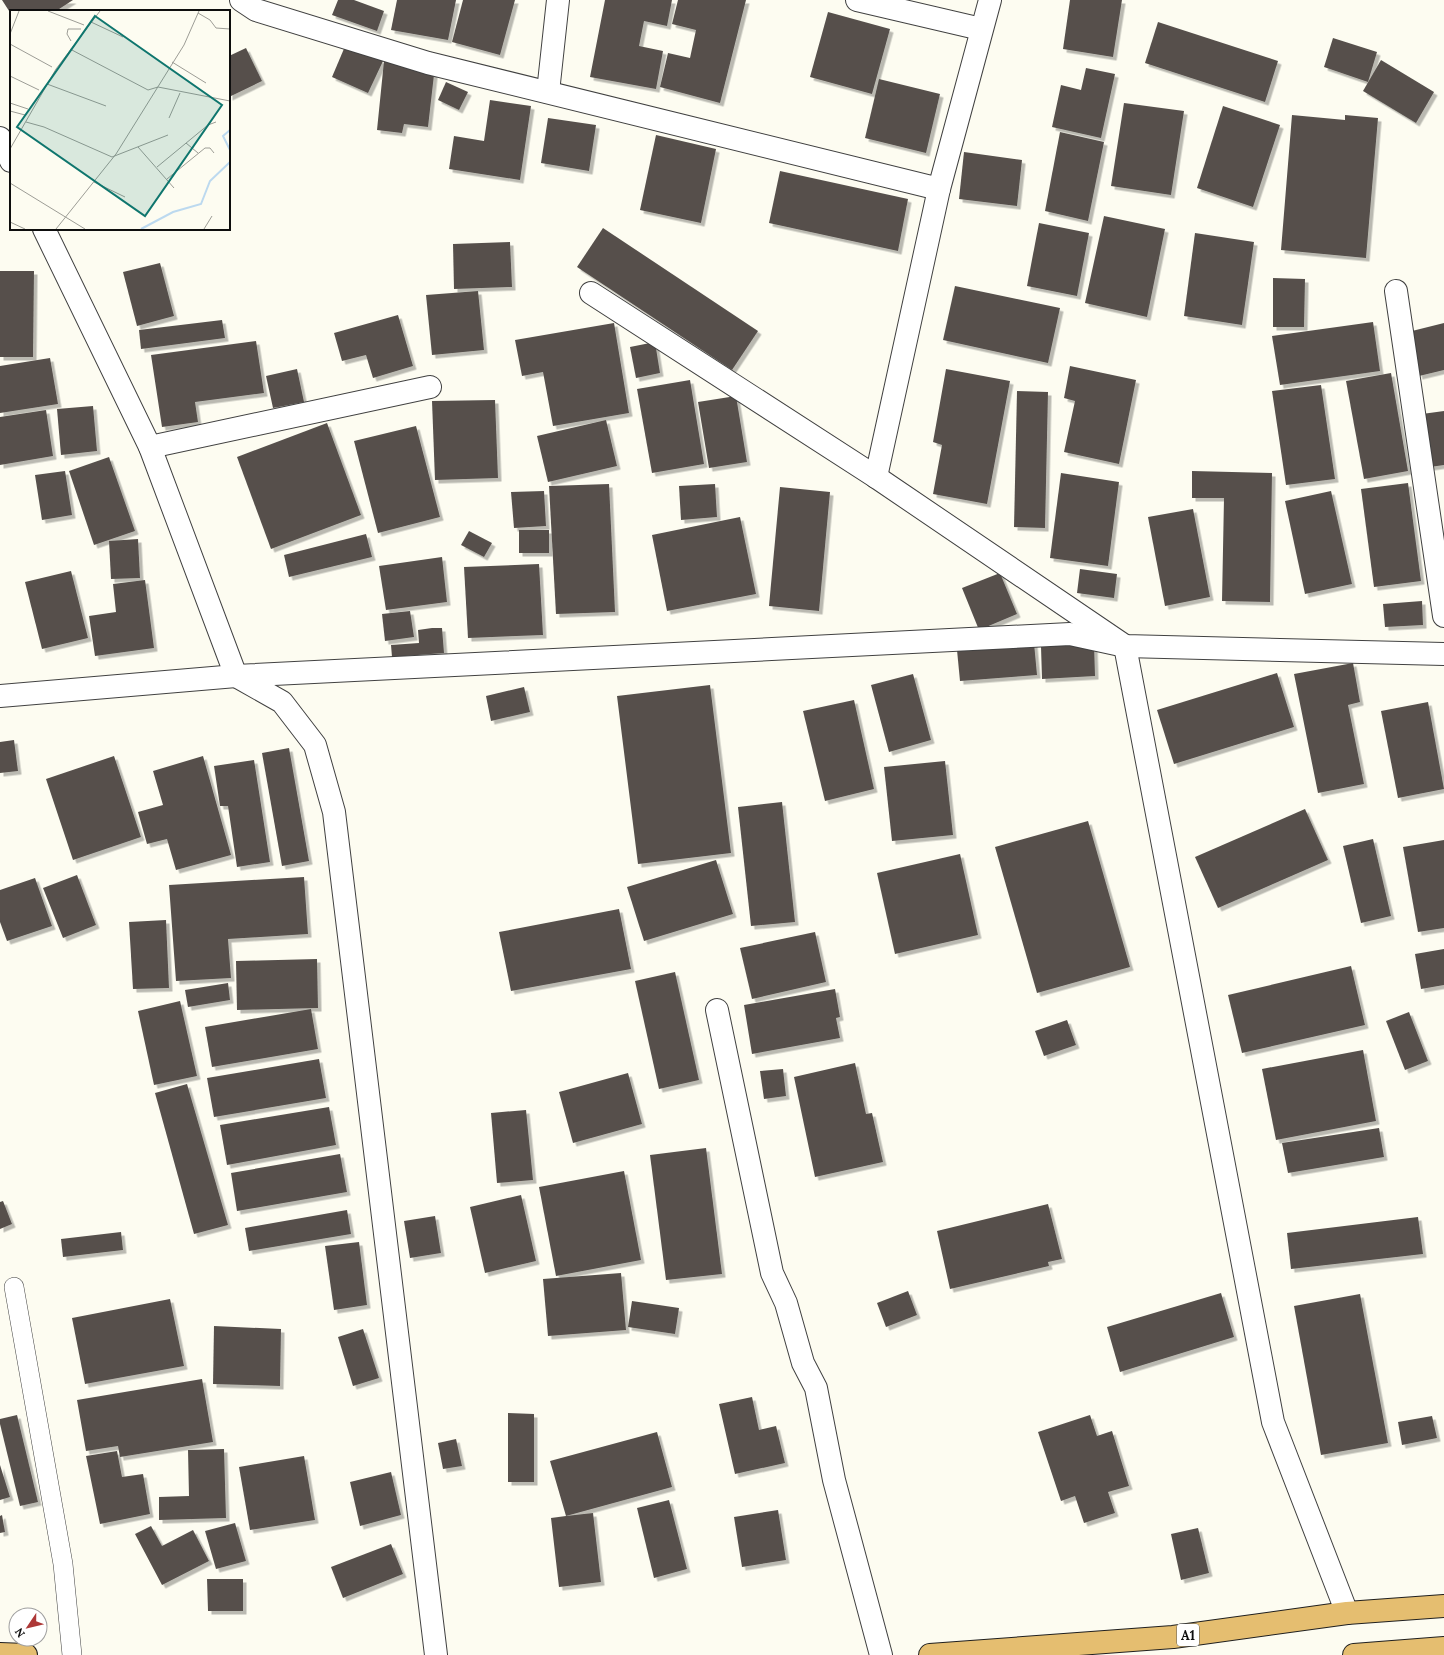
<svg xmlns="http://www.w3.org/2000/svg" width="1444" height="1655" font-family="Lora,serif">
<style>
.building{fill:#56504c;filter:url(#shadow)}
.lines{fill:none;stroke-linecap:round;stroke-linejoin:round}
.service-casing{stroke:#414141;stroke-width:20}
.minor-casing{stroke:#414141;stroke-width:24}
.trunk-casing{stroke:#1f1f1f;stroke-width:24}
.service{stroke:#fff;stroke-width:19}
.minor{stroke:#fff;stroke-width:22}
.trunk{stroke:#e5be70;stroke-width:22}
.labels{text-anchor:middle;stroke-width:4;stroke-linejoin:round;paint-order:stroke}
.shield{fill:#fff;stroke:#565656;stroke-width:1}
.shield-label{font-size:13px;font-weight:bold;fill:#0e0e0e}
.inset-river{fill:none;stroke:#bcd9ef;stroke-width:2}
.inset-road{fill:none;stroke:#9d9d96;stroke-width:1}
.view{fill:#0f766e;fill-opacity:0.15;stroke:#0f766e;stroke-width:2}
.inset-edge{fill:none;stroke:#0e0e0e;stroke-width:2}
</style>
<defs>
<filter id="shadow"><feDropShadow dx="3.5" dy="3.5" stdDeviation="0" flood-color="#0004"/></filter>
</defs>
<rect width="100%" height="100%" fill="#fdfcf1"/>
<g class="building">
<path d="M2,0H73L56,11H11V14Z"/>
<path d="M338,0H354L384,11L377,31L332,15Z"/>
<path d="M397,0H456L448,40L391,30Z"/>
<path d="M463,0H515L500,55L452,42Z"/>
<path d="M605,0H672L667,26L644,21L639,46L663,51L656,89L590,77Z"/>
<path d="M678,0H746L720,103L660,87L668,53L690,58L696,30L672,24Z"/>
<path d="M1070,0H1122L1113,57L1063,49Z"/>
<path d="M828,12L890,29L872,94L810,77Z"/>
<path d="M1158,22L1278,61L1265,102L1145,63Z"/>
<path d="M1333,38L1377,52L1368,82L1324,67Z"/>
<path d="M346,44L383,61L368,93L332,77Z"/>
<path d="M246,48L262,81L229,97V56Z"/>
<path d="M1381,60L1434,92L1416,123L1363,91Z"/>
<path d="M384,61L435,66L428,127L404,124L402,133L377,130Z"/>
<path d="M1086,68L1115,74L1101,138L1052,127L1061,85L1081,90Z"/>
<path d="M879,79L940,94L926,153L865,138Z"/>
<path d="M446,82L468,92L459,110L438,100Z"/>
<path d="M490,100L531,106L520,180L449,169L454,136L484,141Z"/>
<path d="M1124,103L1184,111L1171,195L1111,186Z"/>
<path d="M1223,106L1280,125L1253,207L1197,188Z"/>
<path d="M1292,115L1345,120V115L1378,118L1366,258L1281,250Z"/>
<path d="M548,118L596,125L589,171L541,163Z"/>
<path d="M1060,132L1104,142L1088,221L1045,211Z"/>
<path d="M656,135L716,149L701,223L640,210Z"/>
<path d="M964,152L1022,160L1017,206L959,199Z"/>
<path d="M780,171L908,199L898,251L769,223Z"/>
<path d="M1104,216L1165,229L1147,317L1085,303Z"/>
<path d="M1039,223L1089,233L1077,296L1027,286Z"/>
<path d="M603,228L758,331L732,370L577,267Z"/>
<path d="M1195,233L1254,242L1242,325L1184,316Z"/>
<path d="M510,242L512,287L454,289L453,244Z"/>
<path d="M160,263L174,316L137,326L123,272Z"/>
<path d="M0,271H34L33,357H0Z"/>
<path d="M1273,278L1305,279L1304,327H1273Z"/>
<path d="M955,286L1060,308L1048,363L943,340Z"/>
<path d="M478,291L484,350L432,355L426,295Z"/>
<path d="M398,315L413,366L373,378L366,355L342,361L334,333Z"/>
<path d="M222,320L225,338L141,349L139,330Z"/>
<path d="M1373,322L1380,371L1280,385L1272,336Z"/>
<path d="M614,323L629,413L553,426L543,372L522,376L515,340Z"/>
<path d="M1444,323V370L1419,376L1408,332Z"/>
<path d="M256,341L264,393L195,402L198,422L162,427L151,355Z"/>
<path d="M655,342L660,373L636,378L630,347Z"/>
<path d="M50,358L58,404L0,413V366Z"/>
<path d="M1070,366L1136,380L1119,464L1064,452L1075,401L1064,398Z"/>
<path d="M297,369L304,402L273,408L266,376Z"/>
<path d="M946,369L1010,381L987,504L933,494L942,445L933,442Z"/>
<path d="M1391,373L1408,471L1364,479L1346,381Z"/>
<path d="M690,380L704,464L652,473L637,389Z"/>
<path d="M1321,385L1335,479L1286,485L1272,391Z"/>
<path d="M1017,391L1048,392L1045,528L1014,527Z"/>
<path d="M736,396L747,462L709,468L698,402Z"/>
<path d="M495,400L498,478L435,480L432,401Z"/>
<path d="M93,406L97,451L61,455L57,409Z"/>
<path d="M46,410L53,456L0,465V417Z"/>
<path d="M1444,411V465L1430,467L1422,414Z"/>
<path d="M606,420L617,466L548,482L537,436Z"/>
<path d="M327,423L361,515L271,549L237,457Z"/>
<path d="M416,426L440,517L378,533L354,441Z"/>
<path d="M109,457L135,531L94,545L69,471Z"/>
<path d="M65,471L72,515L42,520L35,475Z"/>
<path d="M1192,471L1272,473L1270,602L1222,601L1224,498H1192Z"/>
<path d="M1061,473L1119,482L1108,566L1050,558Z"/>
<path d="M1408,483L1421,581L1374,587L1361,489Z"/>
<path d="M609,484L615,612L556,614L549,486Z"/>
<path d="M715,484L717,517L681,520L679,486Z"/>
<path d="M780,487L830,492L819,611L769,606Z"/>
<path d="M544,491L546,526L514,528L511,492Z"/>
<path d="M1331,491L1352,584L1305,594L1285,501Z"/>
<path d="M1193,509L1210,597L1165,606L1148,517Z"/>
<path d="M740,517L756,594L667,611L652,535Z"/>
<rect x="519" y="530" width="30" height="23"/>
<path d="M469,531L492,543L484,557L461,545Z"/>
<path d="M366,534L372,557L289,577L284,555Z"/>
<path d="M138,539L140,578L111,579L109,541Z"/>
<path d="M442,557L447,602L386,610L379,566Z"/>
<path d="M539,564L543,635L468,638L464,567Z"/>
<path d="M1080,569L1117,574L1114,598L1077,593Z"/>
<path d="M71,571L88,638L42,649L25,582Z"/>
<path d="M1000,573L1017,614L979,630L962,588Z"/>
<path d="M145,580L154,648L95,656L89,616L116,612L113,584Z"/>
<path d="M1422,601L1423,625L1385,627L1383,604Z"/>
<path d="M410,611L414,637L385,641L382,614Z"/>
<path d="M432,628H442L444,653L392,657L391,645L419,643L418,630Z"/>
<path d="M1034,643L1037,675L960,681L957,650Z"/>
<path d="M1094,643L1095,676L1042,679L1041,646Z"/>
<path d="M1353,663L1360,702L1348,705L1364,784L1318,793L1294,674Z"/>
<path d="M1277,673L1294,727L1174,764L1157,710Z"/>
<path d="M913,674L931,740L889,752L871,685Z"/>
<path d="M710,685L731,853L638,864L617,696Z"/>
<path d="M524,687L530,712L491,721L486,696Z"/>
<path d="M854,700L874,789L825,801L803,711Z"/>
<path d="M1428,702L1444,789L1398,798L1381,711Z"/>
<path d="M14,740L18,771L0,773V742Z"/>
<path d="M289,748L309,861L282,866L262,753Z"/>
<path d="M114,756L141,837L73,860L46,779Z"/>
<path d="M203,756L231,855L176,870L167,839L147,844L138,812L163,805L153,771Z"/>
<path d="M254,760L270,862L237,867L228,806H220L214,766Z"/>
<path d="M945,761L953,835L892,841L884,767Z"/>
<path d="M782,802L795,922L751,926L738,807Z"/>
<path d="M1305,809L1328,860L1218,908L1195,857Z"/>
<path d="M1088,821L1130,967L1037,993L995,847Z"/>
<path d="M1373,839L1391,916L1361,923L1343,846Z"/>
<path d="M1444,840V928L1418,932L1403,847Z"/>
<path d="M960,854L978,935L895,954L877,873Z"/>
<path d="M716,860L733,914L644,941L627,887Z"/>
<path d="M77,875L96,925L63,938L43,888Z"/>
<path d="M304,877L308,934L228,939L231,978L176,981L169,885Z"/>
<path d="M35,878L52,926L7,941L0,922V890Z"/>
<path d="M619,909L631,969L511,991L499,932Z"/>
<path d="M166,920L169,988L133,989L129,922Z"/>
<path d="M815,932L826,982L752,999L740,948Z"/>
<path d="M1444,949V985L1421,989L1415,954Z"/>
<path d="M317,959L318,1008L237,1010L236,961Z"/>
<path d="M1351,966L1365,1025L1242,1053L1228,995Z"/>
<path d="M675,972L699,1080L659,1089L635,981Z"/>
<path d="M228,983L230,1000L188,1007L185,990Z"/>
<path d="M835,989L840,1017L836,1018L840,1038L752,1054L744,1005Z"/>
<path d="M180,1001L197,1076L154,1085L138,1011Z"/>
<path d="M311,1009L318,1049L212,1067L205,1027Z"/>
<path d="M1409,1012L1428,1061L1405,1070L1386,1021Z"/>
<path d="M1067,1020L1076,1045L1044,1056L1035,1031Z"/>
<path d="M1363,1050L1376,1121L1276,1140L1262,1069Z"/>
<path d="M319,1059L326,1098L214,1117L207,1078Z"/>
<path d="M855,1063L866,1114L872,1113L883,1162L815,1177L794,1077Z"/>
<path d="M783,1069L786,1096L764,1099L760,1071Z"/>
<path d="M628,1073L642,1124L573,1143L559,1092Z"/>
<path d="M187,1084L228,1225L194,1234L155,1093Z"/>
<path d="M329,1107L336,1145L227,1165L220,1125Z"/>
<path d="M526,1110L533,1180L497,1183L491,1113Z"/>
<path d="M1379,1128L1384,1157L1288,1173L1282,1143Z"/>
<path d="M706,1148L722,1274L666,1280L650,1155Z"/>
<path d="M340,1154L347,1192L237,1211L231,1173Z"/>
<path d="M624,1171L641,1260L556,1276L539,1187Z"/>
<path d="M521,1195L536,1261L485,1273L470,1207Z"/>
<path d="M3,1201L12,1224L0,1229V1202Z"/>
<path d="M1048,1204L1062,1259L1048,1262L1049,1266L950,1289L937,1231Z"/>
<path d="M347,1210L351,1234L249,1251L245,1228Z"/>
<path d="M435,1216L441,1253L410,1258L404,1221Z"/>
<path d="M1418,1217L1423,1254L1291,1269L1287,1233Z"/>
<path d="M121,1232L123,1250L63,1257L61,1239Z"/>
<path d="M359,1242L367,1305L334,1310L325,1246Z"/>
<path d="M621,1273L626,1330L548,1336L543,1279Z"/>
<path d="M908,1291L917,1315L886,1327L877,1303Z"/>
<path d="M1221,1293L1234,1337L1120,1372L1107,1327Z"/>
<path d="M1360,1294L1388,1443L1321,1455L1294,1306Z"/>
<path d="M170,1299L184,1366L85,1384L72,1318Z"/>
<path d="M632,1301L679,1308L675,1334L628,1327Z"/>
<path d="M214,1326L281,1329L280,1386L213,1384Z"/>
<path d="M363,1329L379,1378L353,1386L338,1337Z"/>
<path d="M202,1379L213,1442L120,1457L118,1446L86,1451L77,1400Z"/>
<path d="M752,1397L759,1430L776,1426L785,1463L735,1474L719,1404Z"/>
<path d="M508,1413L534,1414V1482H508Z"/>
<path d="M17,1415L38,1502L20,1506L0,1424V1419Z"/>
<path d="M1090,1415L1097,1436L1112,1431L1129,1486L1108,1492L1115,1513L1084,1523L1075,1496L1061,1501L1038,1432Z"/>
<path d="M1432,1416L1437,1438L1402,1445L1398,1422Z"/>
<path d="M657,1432L672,1487L566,1516L593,1513L601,1582L559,1587L551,1518L566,1516L550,1461Z"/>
<path d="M456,1439L462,1466L443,1469L438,1443Z"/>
<path d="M224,1449L226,1518L159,1520V1497L189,1496L188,1450Z"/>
<path d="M117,1451L122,1477L143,1474L150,1514L100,1524L86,1456Z"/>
<path d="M304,1456L315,1520L250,1530L239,1467Z"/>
<path d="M0,1465L10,1497L0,1500Z"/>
<path d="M391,1472L401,1515L360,1526L350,1482Z"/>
<path d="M669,1500L687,1569L654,1578L637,1508Z"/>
<path d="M778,1510L786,1560L742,1567L734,1517Z"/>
<path d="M2,1515L5,1532L0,1533V1516Z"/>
<path d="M235,1523L246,1561L216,1569L205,1531Z"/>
<path d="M151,1526L162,1546L193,1530L209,1561L162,1585L135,1534Z"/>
<path d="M1198,1528L1209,1573L1181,1580L1171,1534Z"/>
<path d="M391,1544L403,1574L343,1598L331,1567Z"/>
<path d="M207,1579H243V1611H208Z"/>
</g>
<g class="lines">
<defs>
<path id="service" d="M14,1287L63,1564L72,1655"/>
<g id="minor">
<path d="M241,0L256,10L428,63L939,189"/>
<path d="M857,0L981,29"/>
<path d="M548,92L558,0"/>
<path d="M0,138L11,161"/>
<path d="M44,229L150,447L236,676L282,702L315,745L334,812L436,1655"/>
<path d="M1396,291L1444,616"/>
<path d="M591,293L876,477L1125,646L1273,1422L1347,1613"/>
<path d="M150,447L430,387"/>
<path d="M876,477L939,189L990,0"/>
<path d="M0,696L236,676L1070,634L1125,646L1444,654"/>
<path d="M717,1010L772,1273L786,1303L803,1363L816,1388L834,1480L881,1655"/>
</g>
<g id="trunk">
<path d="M0,1654L26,1655"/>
<path d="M930,1655L1173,1637L1347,1613L1444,1606"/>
<path d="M1354,1655L1444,1648"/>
</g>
</defs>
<use href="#service" class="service-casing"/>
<use href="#minor" class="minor-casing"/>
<use href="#trunk" class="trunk-casing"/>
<use href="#service" class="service"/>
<use href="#minor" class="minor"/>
<use href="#trunk" class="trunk"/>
</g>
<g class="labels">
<rect class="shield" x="1177" y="1624" width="22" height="22" rx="3"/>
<g class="shield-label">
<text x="1188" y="1640">A1</text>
</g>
</g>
<g transform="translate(10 10)">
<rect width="220" height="220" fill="#fdfcf1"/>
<path class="inset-river" d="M220,120L213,126L220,140M131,219L163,202L191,194L200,171L220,152"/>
<path class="inset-road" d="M38,1L74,15M188,3L200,10L206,18L220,19M81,12L113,27M0,24L9,1M61,31L57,24L58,19H71M0,34L42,57M60,39L138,80L148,77L220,91M162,52L196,73M0,66L29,80M37,74L96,96M0,93L18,99M0,101L15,105M159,108L170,83M16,112L34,117L102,147L158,125M176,133L188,143M128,137L164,178M0,139L46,59L90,1M147,157L198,115L206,112M157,169L195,138H200L204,143M84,172L115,187M0,173L75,219M0,212L15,219M46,219L106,144L174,35L189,1M194,219L202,206"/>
<path class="view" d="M85,6L212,95L135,206L7,117Z"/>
<rect width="220" height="220" class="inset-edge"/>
</g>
<g transform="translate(28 1627) rotate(235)"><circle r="19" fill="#ffffff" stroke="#9f9f9f"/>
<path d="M0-3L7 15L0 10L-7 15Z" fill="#ad3837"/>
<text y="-6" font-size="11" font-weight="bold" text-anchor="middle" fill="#0e0e0e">N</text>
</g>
</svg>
